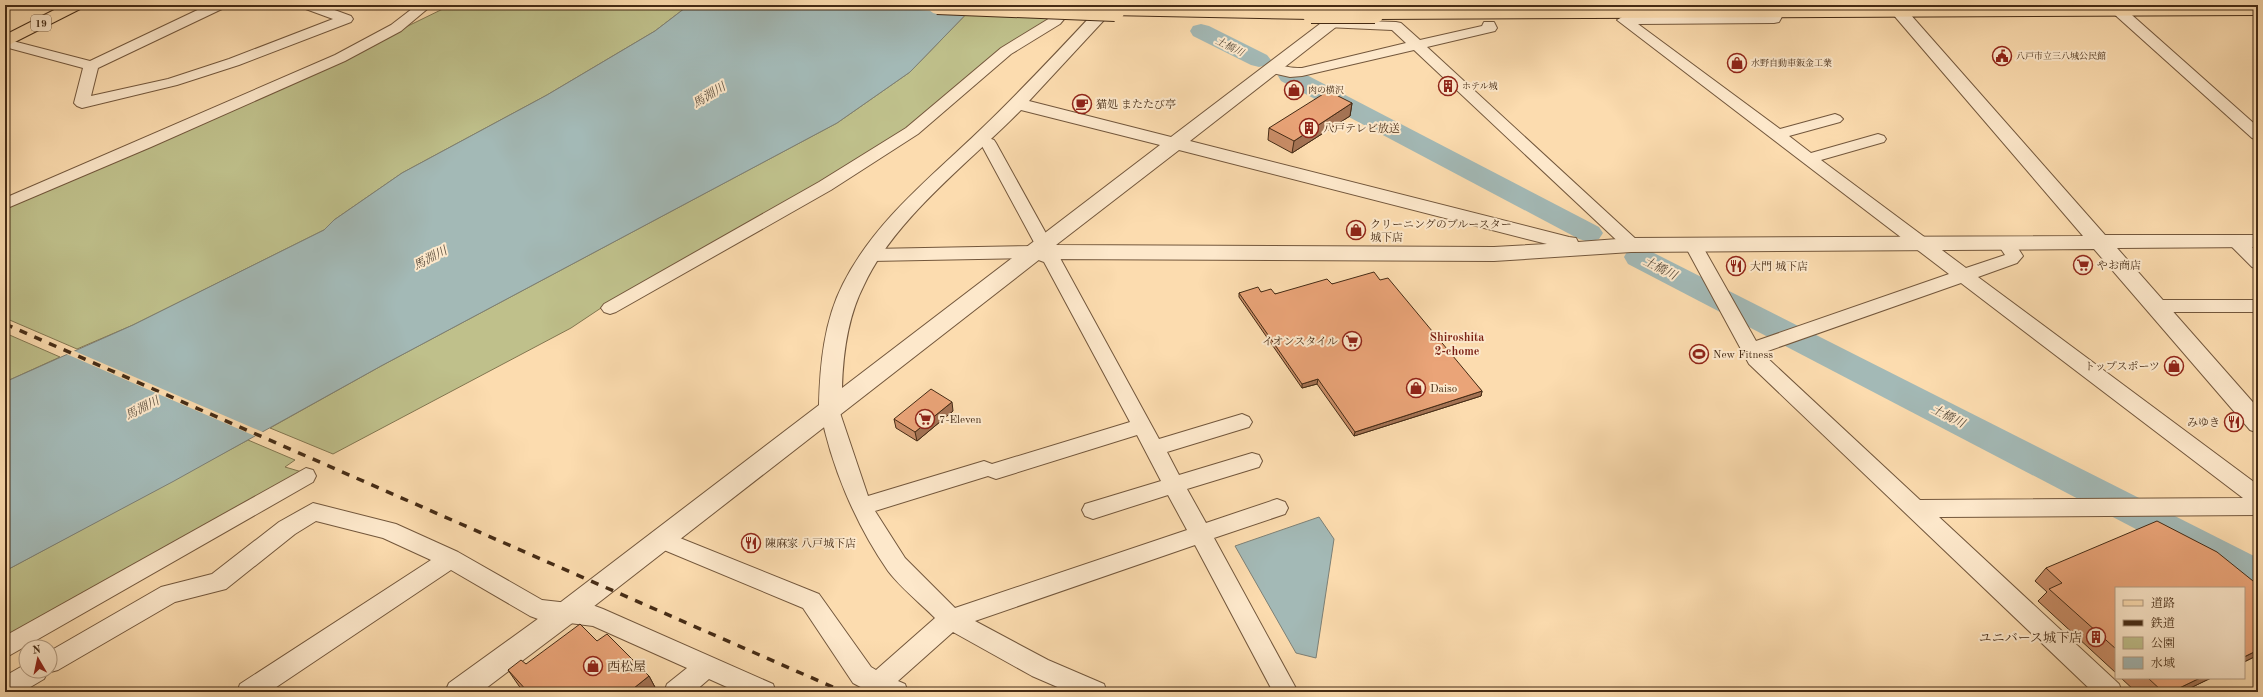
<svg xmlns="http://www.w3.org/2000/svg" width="2263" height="697" font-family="'Old Standard TT','Noto Serif JP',serif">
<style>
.green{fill:#bfc08b;stroke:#827650}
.water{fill:#a3b9b6;stroke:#7d8076}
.pier{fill:#fcdcaf}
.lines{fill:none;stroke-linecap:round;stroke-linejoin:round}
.river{fill:#a3b9b6;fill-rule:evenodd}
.minor-casing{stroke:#73573c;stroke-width:2}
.tertiary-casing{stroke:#73573c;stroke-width:2}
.primary-casing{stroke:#452b15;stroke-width:2}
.trunk-casing{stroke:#452b15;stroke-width:2}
.minor{fill:#fde8cb;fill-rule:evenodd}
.tertiary{fill:#fde8cb;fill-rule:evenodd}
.primary{fill:#fcdcaf;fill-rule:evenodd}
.trunk{fill:#fcdcaf;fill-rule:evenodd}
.rail{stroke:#452b15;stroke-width:3.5;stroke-dasharray:8 8;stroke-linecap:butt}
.trunk-bridge-casing{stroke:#452b15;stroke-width:20;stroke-linecap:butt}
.trunk-bridge{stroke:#fcdcaf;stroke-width:18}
.wall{fill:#c98d67;stroke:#452b15}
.shaded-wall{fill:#a47354;stroke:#452b15}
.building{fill:#eaa478;stroke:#452b15}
.labels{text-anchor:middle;stroke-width:4;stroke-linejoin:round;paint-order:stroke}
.far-poi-label{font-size:9px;fill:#452b15;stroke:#fde8cb;text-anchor:start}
.shield{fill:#fde8cb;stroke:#7c644c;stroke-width:1}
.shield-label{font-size:10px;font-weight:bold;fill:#452b15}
.far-water-label{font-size:10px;font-style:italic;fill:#5c4e3d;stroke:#fde8cb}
.poi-label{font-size:11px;fill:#452b15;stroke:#fde8cb;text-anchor:start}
.water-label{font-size:12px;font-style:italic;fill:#5c4e3d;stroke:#fde8cb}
.neighbourhood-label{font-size:12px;font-weight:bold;fill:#7a1f14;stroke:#fde8cb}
.near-poi-label{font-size:13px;fill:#452b15;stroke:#fde8cb;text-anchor:end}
</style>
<rect width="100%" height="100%" fill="#fcdcaf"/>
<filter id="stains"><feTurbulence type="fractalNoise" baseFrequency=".005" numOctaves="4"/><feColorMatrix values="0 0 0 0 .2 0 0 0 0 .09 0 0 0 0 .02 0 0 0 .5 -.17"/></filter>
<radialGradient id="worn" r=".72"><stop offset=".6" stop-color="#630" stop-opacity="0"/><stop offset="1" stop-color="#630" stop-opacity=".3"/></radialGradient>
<g class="green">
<path d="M451,5H689L655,31L547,95L402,173L334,220L324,230L133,325L77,349L5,318V209C156,146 304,77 451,5Z"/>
<path d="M975,5H1061L1048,20L908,129L823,184L604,306L571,328L333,454L270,428L381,366L837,123L910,72Z"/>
<path d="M5,333L60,357L5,382Z"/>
<path d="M248,440L295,460L285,467L302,472L5,642V571Z"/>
</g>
<g class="water">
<path d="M689,5H975L910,72L837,123L381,366L174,481L5,571V382L133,325L324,230L334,220L402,173L547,95L655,31Z"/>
<path d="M1319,517L1334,539L1316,658L1296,653L1235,546Z"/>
</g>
<g class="pier">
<path d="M831,5H977L971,13Z"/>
<path d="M72,350L265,433L257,437L64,353Z"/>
</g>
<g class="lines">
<g class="river">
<path d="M1201,24L1209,26L1267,55L1271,60L1267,65L1259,67L1251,65L1193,36L1190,31L1193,26Z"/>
<path d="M1290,69L1299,71L1599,227L1603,233L1599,239L1589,242L1579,239L1281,81L1278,76L1281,71Z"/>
<path d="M1638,248L1648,250L2258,558V590L2245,586L1628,264L1624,257L1628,250Z"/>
</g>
<defs>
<g id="minor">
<path d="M208,5H226L224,8L98,68L91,96L168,79L229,59L333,19L303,8L301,5H321L351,16L353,19L351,22L239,65L177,85L82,108L77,106L74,103L83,68L5,47V39L90,61Z"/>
<path d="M417,5H432L401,31L345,61L151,147L5,209V198L335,55L391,25Z"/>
<path d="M1062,5H1076L1060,24L1011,54L918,134L831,190L616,312L610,314L604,312L601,308L604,304L819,182L906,128L1001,48L1050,18Z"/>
<path d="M2119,7L2124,8L2258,127V140L2252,138L2114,14L2112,11Z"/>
<path d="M1777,9L1784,13L1779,22L1774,23L1638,24L1780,129L1835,114L1840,116L1843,119L1840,122L1789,136L1811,153L1878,134L1884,136L1886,139L1884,142L1821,160L1966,268L2005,255L1997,243L2000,239L2006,237L2012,239L2023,256L2017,263L1978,277L2258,485V515L1939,517L2119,684L2122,692H2093L1749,364L1684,244L1687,240L1693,238L1699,240L1756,341L1949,274L1617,20L1624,16L1769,15L1772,10ZM1961,283L2243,498L1920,500L1762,353Z"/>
<path d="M1331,20L1396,22L1401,23L1420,40L1482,26L1484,22H1494L1497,28L1495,31L1427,47L1638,241L1641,245L1638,249L1632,251L1626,249L1414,50L1302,76L1290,77L1268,72L1266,69L1268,66C1278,63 1291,69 1302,68L1406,43L1392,30L1326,27L1324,24Z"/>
<path d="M981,135L994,140L996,143L1053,246L1048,251L1057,254L1060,258L1159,439L1242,414L1249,417L1252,422L1249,427L1167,452L1179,475L1252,453L1259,455L1262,461L1259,467L1187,489L1206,523L1277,499L1285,502L1288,508L1285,514L1214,538L1298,692H1273L1195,545L975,621L1048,660L1104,684L1107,692H1069L1032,676L953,632L898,681L905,684L908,692H870L853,683L803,608L652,545L649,539L652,533L660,530L819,594L871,667L876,670L935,618C920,603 901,588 888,571C855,523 831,466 820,409L823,404L830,402L837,404L868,496L984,461L992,464L1130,422L1044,262L1033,258L871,261L865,259L862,255L865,251L871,249L1036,246L982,146L973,140L975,137ZM1137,435L1161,481L1085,504L1082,510L1085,516L1093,519L1168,495L1187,530L955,608L905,558L875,511L988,476L996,479Z"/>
<path d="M2236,235L2242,237L2258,253V269L2252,267L2230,245L2227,241L2230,237Z"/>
<path d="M2156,300H2258V312H2156L2150,310L2147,306L2150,302Z"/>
<path d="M306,468L313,470L316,476L313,482L5,658V636Z"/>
<path d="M313,503L396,524L458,552L542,600L595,606L603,609L773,684L776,692H738L709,679L694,692H664L667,684L687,668L593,626L538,619L530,616L451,570L269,692H237L240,684L431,560L383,538L316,521L295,534L226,589L175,602L58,670L47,673L44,679L22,692H5V676L26,664V671H50V651L161,587L212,574L279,522Z"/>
</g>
<path id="tertiary" d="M1101,5H1118L1029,101L1171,137L1329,17H1341L1343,20L1341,23L1190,141L1569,237L1576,238L1578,242L1631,238L2083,236L1885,5H1902L2105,235H2258V247L2117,248L2258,408V433L2250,430L2094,249L1631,252L1494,261L1040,259L575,621L481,692H445L449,683L557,605L819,405C820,365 824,321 843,284C874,222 930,178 979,131C1021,91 1061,48 1101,5ZM1021,110L1160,145L842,388C843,353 848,316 864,285C895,218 970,162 1021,110ZM1179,150L1547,244L1494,247L1056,245Z"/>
<path id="primary" d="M64,5H84L82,8L5,47V35Z"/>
<g id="trunk">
<path d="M2258,5V15L1375,19L1369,17L1367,14L1369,11L1375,9Z"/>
<path d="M1115,7L1311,9L1317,11L1319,14L1317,17L1311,19L1109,15L1107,12L1109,9Z"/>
</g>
</defs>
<use href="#minor" class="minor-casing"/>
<use href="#tertiary" class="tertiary-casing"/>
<use href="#primary" class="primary-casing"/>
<use href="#trunk" class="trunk-casing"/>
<use href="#minor" class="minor"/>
<use href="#tertiary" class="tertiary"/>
<use href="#primary" class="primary"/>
<use href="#trunk" class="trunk"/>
<path class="rail" d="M5,324L844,692"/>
<defs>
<g id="trunk-bridge">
<path d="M937,5L1115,12"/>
<path d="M1311,14H1375"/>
</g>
</defs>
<use href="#trunk-bridge" class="trunk-bridge-casing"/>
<use href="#trunk-bridge" class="trunk-bridge"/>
</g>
<g class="wall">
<path d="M1352,103L1350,116L1292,153L1268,140L1269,128Z"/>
<path d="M1380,280L1482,391L1481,396L1354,436L1317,384L1302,388L1239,297V293L1261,292L1275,294L1332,284Z"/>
<path d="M953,411L917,441L896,428L894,419Z"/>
<path d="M2046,568L2258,585V655L2244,662L2116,588V673L2038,601L2047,592L2035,581Z"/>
<path d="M597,641L649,676L657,691L656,692H525L519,686L508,670Z"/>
<path d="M2121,678H2211L2182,692H2136Z"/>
</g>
<g class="shaded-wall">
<path d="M1352,103L1350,116L1292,153L1294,141Z"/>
<path d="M1318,379L1317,384L1302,388V384Z"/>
<path d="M1482,391L1481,396L1354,436L1355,432Z"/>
<path d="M952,402L953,411L917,441L915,432Z"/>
<path d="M2258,650V655L2244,662V657Z"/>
<path d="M649,676L657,691L656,692H629Z"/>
<path d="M2200,678H2211L2182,692H2171Z"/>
</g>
<g class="building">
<path d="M1328,91L1352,103L1294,141L1269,128Z"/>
<path d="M1374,272L1380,280L1388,278L1482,391L1355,432L1318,379L1302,384L1239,293L1258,287L1261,292L1271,289L1275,294L1327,279L1332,284Z"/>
<path d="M931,389L952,402L915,432L894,419Z"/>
<path d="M2157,521L2217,552L2258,585V650L2244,657V588H2116V649L2049,589L2062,583L2046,568Z"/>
<path d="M580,624L597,641L607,634L649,676L629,692H528L508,670L521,660L526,664Z"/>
<path d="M2148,678H2200L2171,692H2163Z"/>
</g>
<defs>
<symbol id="civic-ring" viewBox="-11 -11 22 22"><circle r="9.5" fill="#fde8cb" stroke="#8f2418" stroke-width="1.5"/><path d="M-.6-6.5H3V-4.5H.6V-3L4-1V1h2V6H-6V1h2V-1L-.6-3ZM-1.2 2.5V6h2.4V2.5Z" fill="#8f2418"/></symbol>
<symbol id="shop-ring" viewBox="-11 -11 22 22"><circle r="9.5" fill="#fde8cb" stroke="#8f2418" stroke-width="1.5"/><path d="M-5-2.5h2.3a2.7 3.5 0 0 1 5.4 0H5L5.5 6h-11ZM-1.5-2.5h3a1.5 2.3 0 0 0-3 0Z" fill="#8f2418"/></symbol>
<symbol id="building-ring" viewBox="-11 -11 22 22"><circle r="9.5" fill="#fde8cb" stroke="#8f2418" stroke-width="1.5"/><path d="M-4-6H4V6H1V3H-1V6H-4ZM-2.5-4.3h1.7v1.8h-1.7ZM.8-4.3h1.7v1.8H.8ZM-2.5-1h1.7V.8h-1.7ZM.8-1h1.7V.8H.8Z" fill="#8f2418"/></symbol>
<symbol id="cafe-ring" viewBox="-11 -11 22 22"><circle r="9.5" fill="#fde8cb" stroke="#8f2418" stroke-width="1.5"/><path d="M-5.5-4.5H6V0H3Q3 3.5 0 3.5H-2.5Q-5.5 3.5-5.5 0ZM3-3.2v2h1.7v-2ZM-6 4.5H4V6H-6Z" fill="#8f2418"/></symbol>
<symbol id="supermarket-ring" viewBox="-11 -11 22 22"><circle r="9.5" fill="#fde8cb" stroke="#8f2418" stroke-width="1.5"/><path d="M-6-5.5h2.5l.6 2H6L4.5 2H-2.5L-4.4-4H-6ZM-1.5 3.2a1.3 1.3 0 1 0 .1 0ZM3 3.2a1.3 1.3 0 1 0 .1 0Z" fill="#8f2418"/></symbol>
<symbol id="restaurant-ring" viewBox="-11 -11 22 22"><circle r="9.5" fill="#fde8cb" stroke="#8f2418" stroke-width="1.5"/><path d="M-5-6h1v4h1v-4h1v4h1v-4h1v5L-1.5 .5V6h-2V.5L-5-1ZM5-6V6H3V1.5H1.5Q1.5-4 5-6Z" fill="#8f2418"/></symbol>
<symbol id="stadium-ring" viewBox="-11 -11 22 22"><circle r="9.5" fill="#fde8cb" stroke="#8f2418" stroke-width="1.5"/><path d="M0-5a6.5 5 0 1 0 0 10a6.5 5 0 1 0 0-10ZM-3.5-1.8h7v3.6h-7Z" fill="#8f2418"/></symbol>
</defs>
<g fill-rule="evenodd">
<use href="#civic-ring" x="1991" y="45" width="22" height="22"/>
<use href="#shop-ring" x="1726" y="52" width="22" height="22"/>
<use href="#building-ring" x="1437" y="75" width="22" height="22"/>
<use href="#shop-ring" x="1283" y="79" width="22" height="22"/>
<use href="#cafe-ring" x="1071" y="93" width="22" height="22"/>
<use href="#building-ring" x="1298" y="117" width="22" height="22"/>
<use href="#shop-ring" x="1345" y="219" width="22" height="22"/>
<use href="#supermarket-ring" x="2072" y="254" width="22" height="22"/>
<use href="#restaurant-ring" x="1725" y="255" width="22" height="22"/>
<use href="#supermarket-ring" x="1341" y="330" width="22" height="22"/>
<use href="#stadium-ring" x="1688" y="343" width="22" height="22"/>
<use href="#shop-ring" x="2163" y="355" width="22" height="22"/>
<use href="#shop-ring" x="1405" y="377" width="22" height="22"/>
<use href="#supermarket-ring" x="914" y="408" width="22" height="22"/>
<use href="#restaurant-ring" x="2223" y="411" width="22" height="22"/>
<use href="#restaurant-ring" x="740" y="532" width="22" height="22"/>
<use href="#building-ring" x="2085" y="626" width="22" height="22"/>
<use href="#shop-ring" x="582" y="655" width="22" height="22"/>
</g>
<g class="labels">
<g class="far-poi-label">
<text x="2016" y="59">八戸市立三八城公民館</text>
<text x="1751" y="66">水野自動車鈑金工業</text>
<text x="1462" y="89">ホテル城</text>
<text x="1308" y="93">肉の横沢</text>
</g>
<rect class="shield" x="31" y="15" width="20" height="16" rx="3"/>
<g class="shield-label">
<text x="41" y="27">19</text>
</g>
<g class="far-water-label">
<text transform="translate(1230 46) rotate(27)" y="4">土橋川</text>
</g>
<g class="poi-label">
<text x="1096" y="108">猫処 またたび亭</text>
<text x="1323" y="132">八戸テレビ放送</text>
<text x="1370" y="228">クリーニングのブルースター<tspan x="1370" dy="13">城下店</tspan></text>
<text x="2097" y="269">やお商店</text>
<text x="1750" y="270">大門 城下店</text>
<text x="1338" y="345" text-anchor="end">イオンスタイル</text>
<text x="1713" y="358">New Fitness</text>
<text x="2160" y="370" text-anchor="end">トップスポーツ</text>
<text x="1430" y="392">Daiso</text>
<text x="939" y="423">7-Eleven</text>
<text x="2220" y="426" text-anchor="end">みゆき</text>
<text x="765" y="547">陳麻家 八戸城下店</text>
</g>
<g class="water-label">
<text transform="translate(709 95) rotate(-32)" y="4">馬淵川</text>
<text transform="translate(430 258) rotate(-28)" y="4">馬淵川</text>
<text transform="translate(1660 268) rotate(27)" y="4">土橋川</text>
<text transform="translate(142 408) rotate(-27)" y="4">馬淵川</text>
<text transform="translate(1948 416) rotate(27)" y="4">土橋川</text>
</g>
<g class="neighbourhood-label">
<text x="1457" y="341">Shiroshita<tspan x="1457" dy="14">2-chome</tspan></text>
</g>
<g class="near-poi-label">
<text x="2082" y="642">ユニバース城下店</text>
<text x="607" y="671" text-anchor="start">西松屋</text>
</g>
</g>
<rect width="2263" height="697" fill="none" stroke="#fcdcaf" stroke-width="20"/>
<rect x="6" y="6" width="2251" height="685" fill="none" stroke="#452b15" stroke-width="2"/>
<rect x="10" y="10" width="2243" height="677" fill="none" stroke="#452b15"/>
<rect x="2115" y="587" width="130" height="92" fill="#fde8cb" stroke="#b39c82"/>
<rect x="2123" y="600" width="20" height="6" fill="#fcdcaf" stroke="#b39c82"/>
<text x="2151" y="607" font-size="12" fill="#452b15">道路</text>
<rect x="2123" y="620" width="20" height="6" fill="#452b15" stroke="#b39c82"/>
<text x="2151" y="627" font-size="12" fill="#452b15">鉄道</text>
<rect x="2123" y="637" width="20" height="12" fill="#bfc08b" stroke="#b39c82"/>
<text x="2151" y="647" font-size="12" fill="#452b15">公園</text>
<rect x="2123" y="657" width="20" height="12" fill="#a3b9b6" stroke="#b39c82"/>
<text x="2151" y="667" font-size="12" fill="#452b15">水域</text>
<g transform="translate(38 659) rotate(351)"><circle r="19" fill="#fde8cb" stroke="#b39c82"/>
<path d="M0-3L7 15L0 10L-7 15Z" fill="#8f2418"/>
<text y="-6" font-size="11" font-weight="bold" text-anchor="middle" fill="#452b15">N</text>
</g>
<rect width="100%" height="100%" filter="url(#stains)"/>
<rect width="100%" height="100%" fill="url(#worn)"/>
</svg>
